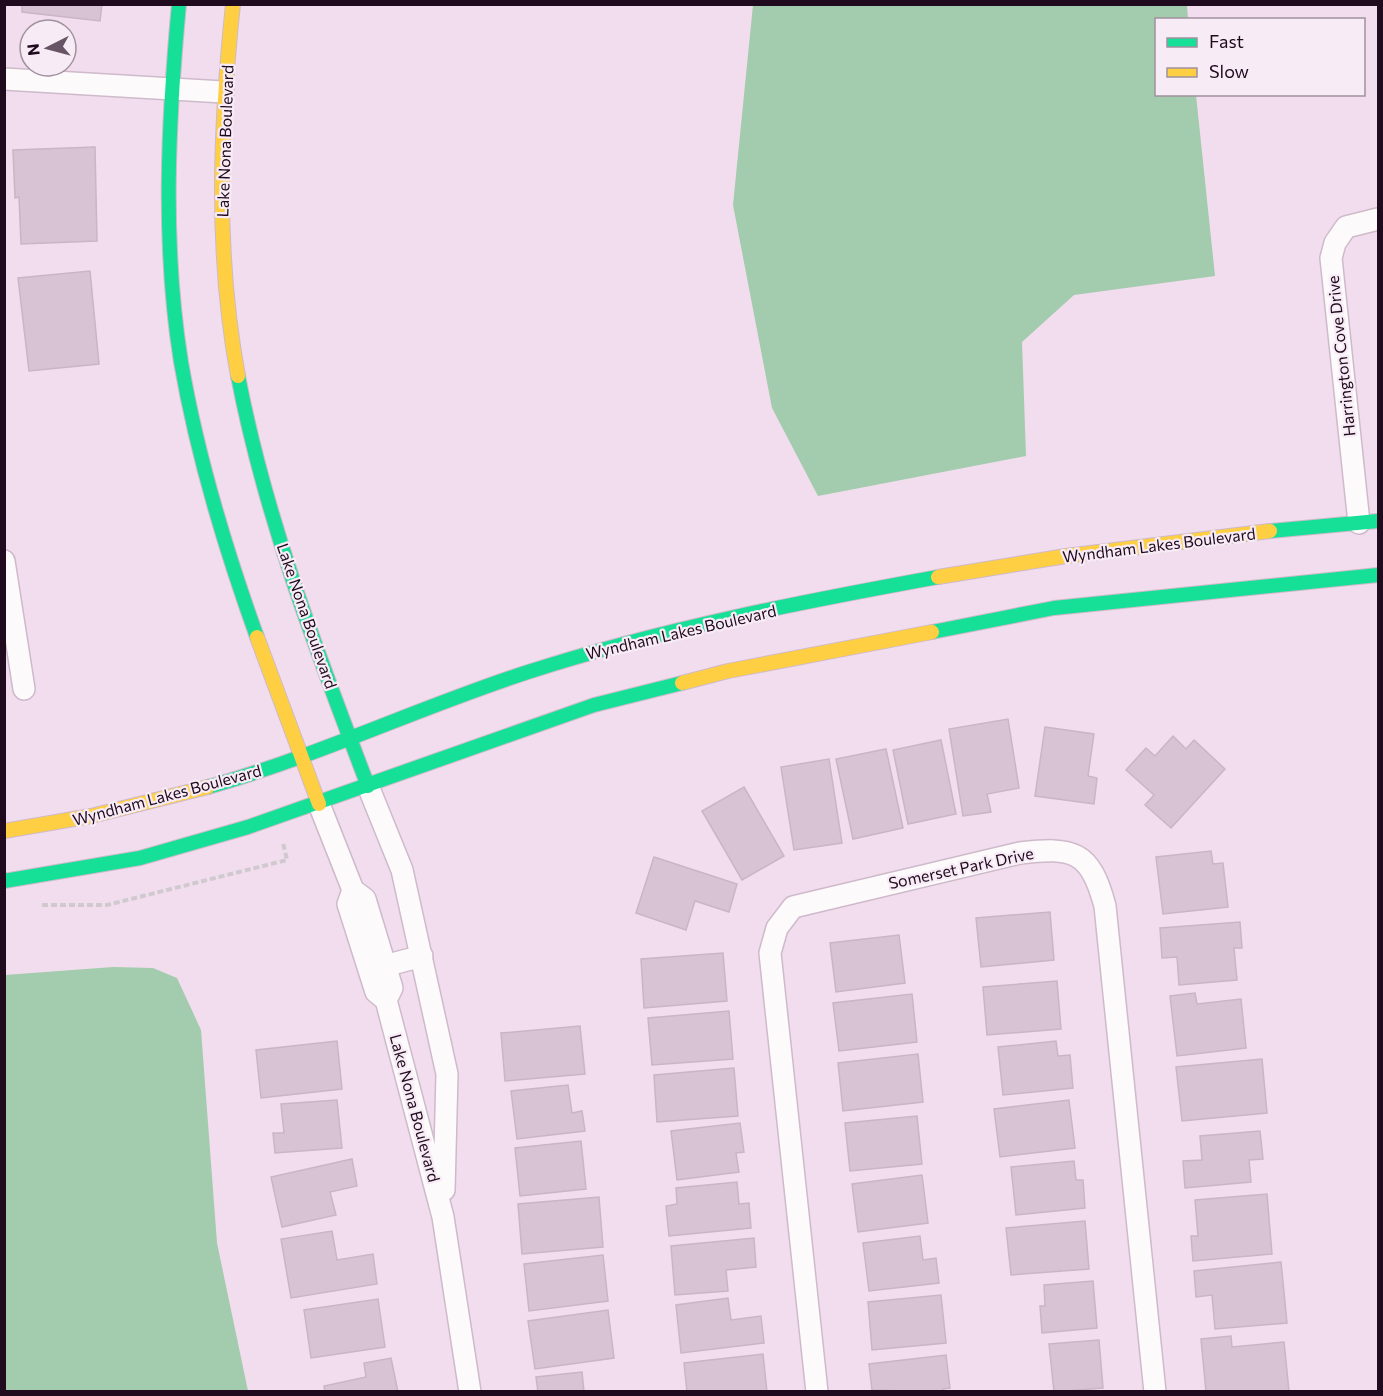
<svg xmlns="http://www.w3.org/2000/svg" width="1383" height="1396" font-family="Commissioner,sans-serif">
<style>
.water{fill:#a3cbad}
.building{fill:#d7c3d3;stroke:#c9b5c6;stroke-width:1.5}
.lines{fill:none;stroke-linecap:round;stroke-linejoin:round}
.street-casing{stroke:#cebaca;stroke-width:24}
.fast-casing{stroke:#cebaca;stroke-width:16}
.slow-casing{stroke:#cebaca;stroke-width:16}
.path{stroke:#d0cacf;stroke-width:4;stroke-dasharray:6 3;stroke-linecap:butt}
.street{stroke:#fdfafc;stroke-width:21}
.fast{stroke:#16e098;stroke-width:14}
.slow{stroke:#ffcf43;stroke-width:14}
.labels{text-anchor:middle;stroke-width:4.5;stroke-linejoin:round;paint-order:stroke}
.street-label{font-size:16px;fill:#200b1e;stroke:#f7ebf5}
</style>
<rect width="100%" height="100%" fill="#f1dded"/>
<g class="water">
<path d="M753,5H1187L1188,19L1156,20V94L1196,95L1215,276L1074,295L1022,342L1026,456L818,496L772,408L733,205Z"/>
<path d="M113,967L153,968L177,978L201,1030L217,1243L248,1391H5V975Z"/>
</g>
<g class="building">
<path d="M22,4H102L100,21L22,12Z"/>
<path d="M95,147L97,241L21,244L19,197L15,198L13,150Z"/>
<path d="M90,271L99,364L29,371L18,278Z"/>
<path d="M1008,719L1019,788L987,794L991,812L963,816L949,729Z"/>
<path d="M1045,727L1094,734L1088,776L1097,778L1094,804L1035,796Z"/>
<path d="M1173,736L1186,749L1194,740L1225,769L1171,828L1145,805L1154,795L1126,770L1146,748L1155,756Z"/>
<path d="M941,740L956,814L908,824L893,750Z"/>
<path d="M886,749L903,828L853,839L836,759Z"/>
<path d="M829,759L842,843L794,850L781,767Z"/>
<path d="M744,787L784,856L742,880L702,811Z"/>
<path d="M1211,851L1213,864L1223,863L1228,907L1163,914L1156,857Z"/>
<path d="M654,857L737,884L729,912L695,901L686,930L636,913Z"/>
<path d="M1050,912L1054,960L981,967L976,918Z"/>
<path d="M1240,922L1242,948H1234L1237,980L1179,985L1177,957L1162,958L1160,928Z"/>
<path d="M899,935L905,983L836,992L830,943Z"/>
<path d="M723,953L727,1001L644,1008L641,959Z"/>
<path d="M1057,981L1061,1029L987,1035L983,987Z"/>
<path d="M1195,993L1197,1004L1241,999L1246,1048L1177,1056L1170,996Z"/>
<path d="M912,994L917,1042L839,1051L833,1003Z"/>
<path d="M729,1011L733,1059L652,1065L648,1018Z"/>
<path d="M580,1026L585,1074L505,1081L501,1033Z"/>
<path d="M337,1041L342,1089L261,1098L256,1050Z"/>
<path d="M1056,1041L1058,1056L1070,1055L1073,1088L1003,1095L998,1047Z"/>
<path d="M918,1054L923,1102L843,1111L838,1063Z"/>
<path d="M1262,1059L1267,1113L1182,1121L1176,1067Z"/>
<path d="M734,1068L738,1116L657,1122L654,1075Z"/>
<path d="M568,1085L572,1113L582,1111L585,1131L517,1139L511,1091Z"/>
<path d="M337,1100L342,1148L275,1153L273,1133H284L281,1104Z"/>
<path d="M1069,1100L1075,1148L1000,1157L994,1109Z"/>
<path d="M917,1116L922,1164L850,1171L845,1123Z"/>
<path d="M740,1123L744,1152L736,1153L739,1172L677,1180L671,1131Z"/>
<path d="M1260,1131L1263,1159L1249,1160L1251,1182L1185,1188L1183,1161L1202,1160L1200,1136Z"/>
<path d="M581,1141L586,1189L520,1196L515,1148Z"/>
<path d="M352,1159L357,1186L330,1192L336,1215L282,1227L271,1177Z"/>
<path d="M1074,1161L1076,1180H1083L1085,1208L1016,1215L1011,1167Z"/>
<path d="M922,1175L928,1223L858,1232L852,1184Z"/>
<path d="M737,1182L739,1204L749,1203L751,1228L669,1236L666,1206L677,1204L676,1188Z"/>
<path d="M1267,1194L1272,1254L1193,1261L1191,1236H1198L1195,1200Z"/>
<path d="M599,1197L603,1247L522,1254L518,1204Z"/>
<path d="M1085,1221L1089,1269L1011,1275L1006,1228Z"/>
<path d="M332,1231L337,1260L373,1254L377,1284L291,1298L281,1239Z"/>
<path d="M920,1236L923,1260L936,1258L939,1283L869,1291L863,1243Z"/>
<path d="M754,1238L756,1267L726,1270L728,1291L675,1295L671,1246Z"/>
<path d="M603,1255L608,1301L529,1311L524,1264Z"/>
<path d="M1281,1262L1287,1323L1215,1329L1212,1295L1196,1297L1194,1271Z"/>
<path d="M1093,1281L1097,1328L1042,1333L1040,1306H1045L1044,1285Z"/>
<path d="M941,1295L946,1343L872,1350L868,1302Z"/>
<path d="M728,1298L731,1320L761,1316L764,1343L681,1353L676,1305Z"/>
<path d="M378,1299L385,1347L311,1358L304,1310Z"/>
<path d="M608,1310L614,1358L535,1369L528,1321Z"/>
<path d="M1231,1336L1232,1347L1284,1342L1289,1391L1206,1392L1201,1339Z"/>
<path d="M1099,1340L1103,1388L1054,1392L1049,1344Z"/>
<path d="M763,1354L767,1392H687L684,1363Z"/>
<path d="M946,1355L950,1388L943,1389V1392L872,1390L869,1364Z"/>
<path d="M391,1358L398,1392H325L324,1386L366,1377L364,1363Z"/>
<path d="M582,1372L584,1392H538L536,1377Z"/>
</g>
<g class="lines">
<defs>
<g id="street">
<path d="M4,79L223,92"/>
<path d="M1359,523L1331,258L1335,243L1346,227L1378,219"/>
<path d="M4,561L24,689"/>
<path d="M368,786L402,870L447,1074L444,1190"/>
<path d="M319,804L353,890L365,899L392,988L386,1000"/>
<path d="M353,890L348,904L376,992L386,1000L443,1217L470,1392"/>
<path d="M373,969L422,956"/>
<path d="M817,1392L770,953L777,928L793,907L1020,853C1073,847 1090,850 1105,906L1155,1392"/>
</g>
<g id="fast">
<path d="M179,4C168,122 162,244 181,362C197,455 225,548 257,637"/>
<path d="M238,376C265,517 317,652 368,786"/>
<path d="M1270,531L1378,521"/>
<path d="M932,632L1054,608L1378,575"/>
<path d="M208,787C318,756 420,707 528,672C661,629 801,602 938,577"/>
<path d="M4,881L140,858L248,827L594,705L682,683"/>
</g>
<g id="slow">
<path d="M233,4C220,129 215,252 238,376"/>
<path d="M938,577L1066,556L1270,531"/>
<path d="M257,637L319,804"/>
<path d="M682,683L728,671L932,632"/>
<path d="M4,831L91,816L208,787"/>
</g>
</defs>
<use href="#street" class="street-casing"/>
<use href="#fast" class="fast-casing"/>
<use href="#slow" class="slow-casing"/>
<path class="path" d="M42,905H107L287,860L283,843"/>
<use href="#street" class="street"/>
<use href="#fast" class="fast"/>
<use href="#slow" class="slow"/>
</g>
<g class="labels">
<g class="street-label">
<text transform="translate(225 141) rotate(-88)" y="6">Lake Nona Boulevard</text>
<text transform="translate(1341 356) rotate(-96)" y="6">Harrington Cove Drive</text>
<text transform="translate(1159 545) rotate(-7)" y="6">Wyndham Lakes Boulevard</text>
<text transform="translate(307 616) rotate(71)" y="6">Lake Nona Boulevard</text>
<text transform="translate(681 632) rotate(-13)" y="6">Wyndham Lakes Boulevard</text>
<text transform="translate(167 795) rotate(-15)" y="6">Wyndham Lakes Boulevard</text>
<text transform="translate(961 868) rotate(-12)" y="6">Somerset Park Drive</text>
<text transform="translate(415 1108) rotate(75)" y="6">Lake Nona Boulevard</text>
</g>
</g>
<rect width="1383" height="1396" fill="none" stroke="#200b1e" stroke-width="12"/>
<rect x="1155" y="18" width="210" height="78" fill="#f7ebf5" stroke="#a1919f" stroke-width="1.5"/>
<rect x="1167" y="38" width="30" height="9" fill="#16e098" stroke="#a1919f" stroke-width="1.5"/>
<text x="1209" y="48" font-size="18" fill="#200b1e">Fast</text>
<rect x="1167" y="68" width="30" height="9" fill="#ffcf43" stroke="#a1919f" stroke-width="1.5"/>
<text x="1209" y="78" font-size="18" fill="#200b1e">Slow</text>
<g transform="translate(48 48) rotate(264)"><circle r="28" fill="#f7ebf5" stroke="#a1919f" stroke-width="1.5"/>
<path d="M0-4.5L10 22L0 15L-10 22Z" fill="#695466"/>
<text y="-9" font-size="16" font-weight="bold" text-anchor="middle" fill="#200b1e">N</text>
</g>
</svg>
